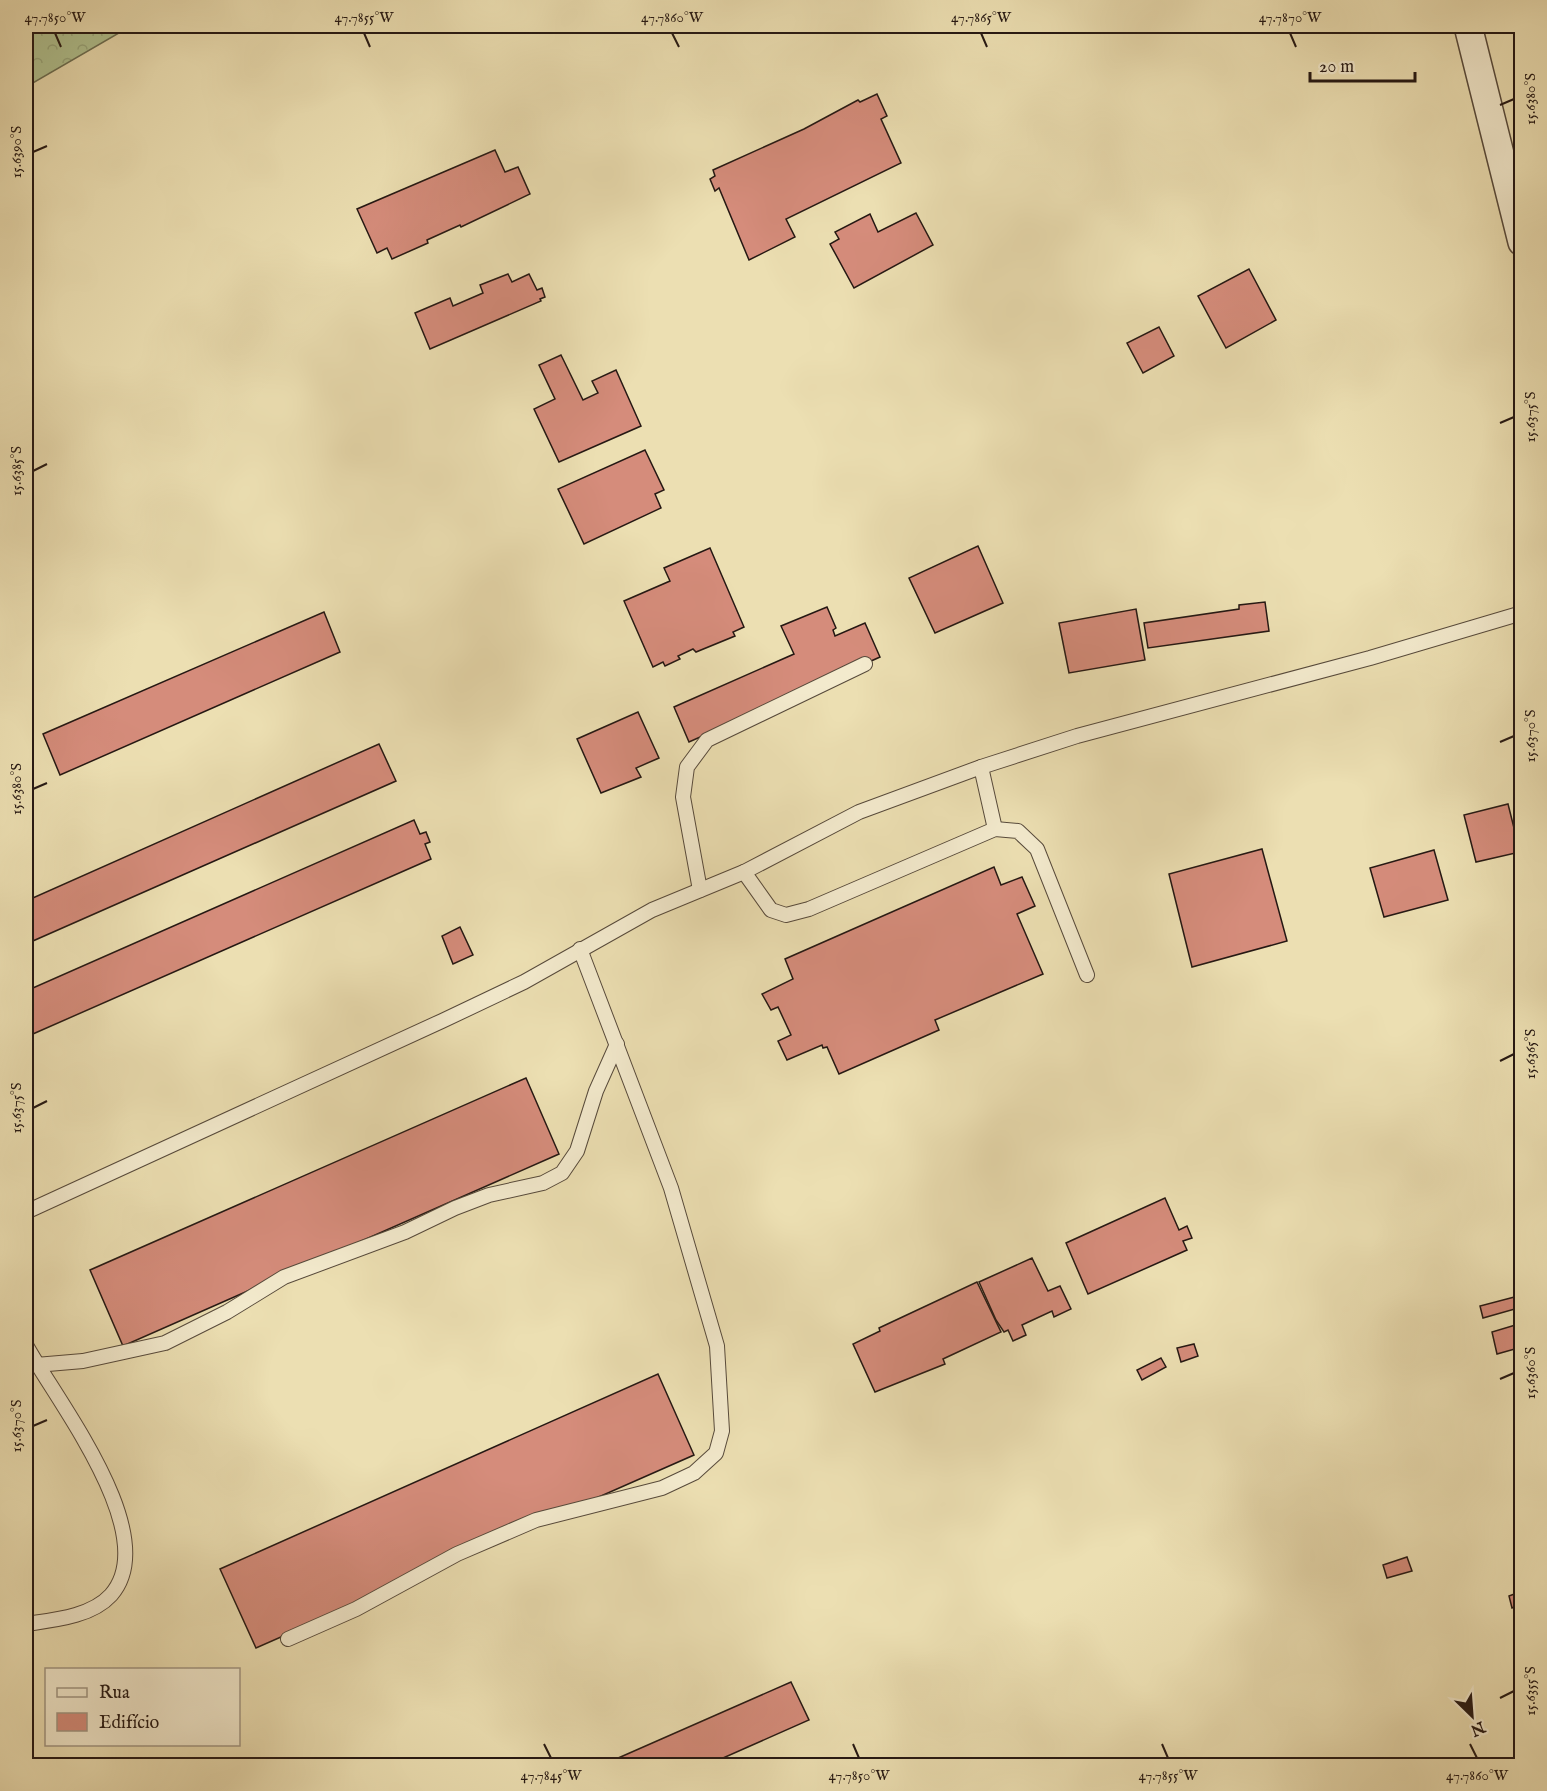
<svg xmlns="http://www.w3.org/2000/svg" width="1547" height="1791" font-family="'IM FELL English',serif">
<style>
.forest{fill:url(#forest-crowns);stroke:#6b6e52;stroke-width:1.5}
.building{fill:#d58c7b;stroke:#251813;stroke-width:1.5}
.lines{fill:none;stroke-linecap:round;stroke-linejoin:round}
.service-casing{stroke:#574a3b;stroke-width:16}
.minor-casing{stroke:#574a3b;stroke-width:30}
.service{stroke:#f3eacd;stroke-width:14}
.minor{stroke:#f3eacd;stroke-width:27}
.ticks{fill:none;stroke:#251813;stroke-width:2}
.neatline{fill:none;stroke:#251813;stroke-width:2}
.ticks-label{font-size:15px;text-anchor:middle;fill:#251813}
</style>
<defs>
<pattern id="forest-crowns" width="20" height="18" patternUnits="userSpaceOnUse" patternTransform="scale(1.5)"><rect width="20" height="18" fill="#b1c391"/><path d="M2 6a3 3 0 1 1 6 0M12 15a3 3 0 1 1 6 0" fill="none" stroke="#98a77c"/></pattern>
</defs>
<rect width="100%" height="100%" fill="#ecdfb2"/>
<filter id="stains"><feTurbulence type="fractalNoise" baseFrequency=".00333" numOctaves="4"/><feColorMatrix values="0 0 0 0 .2 0 0 0 0 .09 0 0 0 0 .02 0 0 0 .5 -.17"/></filter>
<radialGradient id="worn" r=".72"><stop offset=".6" stop-color="#630" stop-opacity="0"/><stop offset="1" stop-color="#630" stop-opacity=".3"/></radialGradient>
<path class="forest" d="M26,26H131L26,87Z"/>
<g class="building">
<path d="M877,94L887,116L881,119L901,163L786,219L795,237L749,260L719,188L715,191L710,179L715,176L713,170L804,129L858,100L860,102Z"/>
<path d="M495,150L505,172L518,167L530,194L461,227L460,225L427,240L428,243L392,259L387,248L377,253L357,209Z"/>
<path d="M916,213L933,245L854,288L830,244L839,239L835,232L870,214L878,232Z"/>
<path d="M1249,269L1276,320L1226,348L1198,296Z"/>
<path d="M508,274L512,282L529,274L537,290L542,288L545,297L540,299L541,301L430,349L415,313L450,298L453,306L483,293L480,285Z"/>
<path d="M1159,327L1174,356L1143,373L1127,343Z"/>
<path d="M561,355L583,400L598,393L592,381L616,370L641,426L559,462L534,409L555,399L539,365Z"/>
<path d="M645,450L664,490L655,494L661,508L584,544L558,489Z"/>
<path d="M978,546L1003,603L935,633L909,578Z"/>
<path d="M710,548L744,627L733,632L735,636L696,652L693,649L678,656L680,659L665,666L663,662L653,667L624,601L670,581L664,568Z"/>
<path d="M1265,602L1269,631L1148,648L1144,623L1239,609V605Z"/>
<path d="M827,607L836,628L833,630L835,636L865,623L880,657L689,742L674,707L794,654L781,626Z"/>
<path d="M1136,609L1145,660L1069,673L1059,623Z"/>
<path d="M324,612L340,652L60,775L43,734Z"/>
<path d="M638,712L659,758L636,768L641,777L601,793L577,739Z"/>
<path d="M379,744L396,781L26,944V901Z"/>
<path d="M1508,804L1520,852L1476,862L1464,815Z"/>
<path d="M414,820L420,834L426,832L430,842L425,844L431,859L26,1037V991Z"/>
<path d="M1262,849L1287,941L1192,967L1169,874Z"/>
<path d="M1434,850L1448,900L1384,917L1370,868Z"/>
<path d="M994,867L1001,885L1022,877L1035,906L1017,914L1043,974L935,1020L939,1030L839,1074L827,1047L823,1048L822,1045L787,1060L778,1041L791,1035L778,1007L771,1010L762,994L793,979L785,959Z"/>
<path d="M460,927L473,955L453,964L442,936Z"/>
<path d="M526,1078L559,1154L123,1346L90,1270Z"/>
<path d="M1165,1198L1179,1230L1187,1226L1192,1238L1183,1241L1187,1250L1088,1294L1066,1243Z"/>
<path d="M1032,1258L1048,1291L1060,1286L1071,1309L1054,1317L1052,1311L1022,1325L1026,1335L1013,1341L1008,1330L1004,1332L996,1320L979,1282Z"/>
<path d="M977,1282L1001,1332L943,1359L945,1364L875,1392L853,1344L880,1331L879,1328Z"/>
<path d="M1522,1295V1307L1483,1318L1480,1306Z"/>
<path d="M1522,1323V1347L1497,1354L1492,1332Z"/>
<path d="M1194,1344L1198,1356L1181,1362L1177,1348Z"/>
<path d="M1161,1358L1166,1367L1142,1380L1137,1370Z"/>
<path d="M658,1374L694,1455L256,1648L220,1569Z"/>
<path d="M1407,1557L1412,1571L1387,1578L1383,1565Z"/>
<path d="M1522,1591V1604L1512,1608L1509,1596Z"/>
<path d="M791,1682L809,1720L705,1766H600Z"/>
</g>
<g class="lines">
<defs>
<g id="service">
<path d="M981,767L995,829"/>
<path d="M744,872L771,910L786,915L809,909L995,829L1018,831L1037,849L1087,975"/>
<path d="M700,890L683,797L687,767L707,740L865,664"/>
<path d="M26,1212L442,1021L524,982L652,910L744,872L859,812L981,767L1077,736L1370,658L1522,613"/>
<path d="M26,1345C55,1399 164,1535 111,1595C91,1617 53,1620 26,1624"/>
<path d="M26,1358L36,1365L83,1361L165,1343L227,1312L284,1277L405,1232L455,1208L489,1195L543,1183L562,1173L577,1151L596,1091L617,1044"/>
<path d="M288,1639L356,1609L457,1554L536,1520L662,1488L694,1473L716,1453L722,1431L717,1346L671,1188L580,949"/>
</g>
<path id="minor" d="M1468,26L1522,242"/>
</defs>
<use href="#service" class="service-casing"/>
<use href="#minor" class="minor-casing"/>
<use href="#service" class="service"/>
<use href="#minor" class="minor"/>
</g>
<path class="ticks" d="M55,33L61,47M364,33L370,47M672,33L679,47M981,33L987,47M1290,33L1296,47M1500,105L1514,99M33,152L47,146M1500,423L1514,417M33,471L47,464M1500,742L1514,736M33,789L47,783M1500,1061L1514,1054M33,1108L47,1101M1500,1379L1514,1373M33,1426L47,1420M1500,1698L1514,1691M544,1744L551,1758M853,1744L859,1758M1162,1744L1168,1758M1470,1744L1477,1758"/>
<rect width="1547" height="1791" fill="none" stroke="#ecdfb2" stroke-width="66"/>
<rect x="45" y="1668" width="195" height="78" fill="#f3eacd" stroke="#a19683" stroke-width="1.5"/>
<rect x="57" y="1688" width="30" height="9" fill="#f3eacd" stroke="#a19683" stroke-width="1.5"/>
<text x="99" y="1698" font-size="18" fill="#251813">Rua</text>
<rect x="57" y="1713" width="30" height="18" fill="#d58c7b" stroke="#a19683" stroke-width="1.5"/>
<text x="99" y="1728" font-size="18" fill="#251813">Edifício</text>
<g transform="translate(1472 1716) rotate(155)" stroke="#f3eacd" stroke-width="4.5" paint-order="stroke">
<path d="M0-4.5L10 22L0 15L-10 22Z" fill="#251813"/>
<text y="-9" font-size="16" font-weight="bold" text-anchor="middle" fill="#251813">N</text>
</g>
<path d="M1310 72v9h105v-9" fill="none" stroke="#251813" stroke-width="3"/>
<text x="1319" y="72" font-size="18" fill="#251813" stroke="#f3eacd" stroke-width="4.5" paint-order="stroke">20 m</text>
<rect x="33" y="33" width="1481" height="1725" class="neatline"/>
<g class="ticks-label">
<text x="55" y="22">47.7850°W</text>
<text x="364" y="22">47.7855°W</text>
<text x="672" y="22">47.7860°W</text>
<text x="981" y="22">47.7865°W</text>
<text x="1290" y="22">47.7870°W</text>
<text transform="translate(1530 99) rotate(-90)" y="5">15.6380°S</text>
<text transform="translate(16 152) rotate(-90)" y="5">15.6390°S</text>
<text transform="translate(1530 417) rotate(-90)" y="5">15.6375°S</text>
<text transform="translate(16 471) rotate(-90)" y="5">15.6385°S</text>
<text transform="translate(1530 736) rotate(-90)" y="5">15.6370°S</text>
<text transform="translate(16 789) rotate(-90)" y="5">15.6380°S</text>
<text transform="translate(1530 1054) rotate(-90)" y="5">15.6365°S</text>
<text transform="translate(16 1108) rotate(-90)" y="5">15.6375°S</text>
<text transform="translate(1530 1373) rotate(-90)" y="5">15.6360°S</text>
<text transform="translate(16 1426) rotate(-90)" y="5">15.6370°S</text>
<text transform="translate(1530 1691) rotate(-90)" y="5">15.6355°S</text>
<text x="551" y="1780">47.7845°W</text>
<text x="859" y="1780">47.7850°W</text>
<text x="1168" y="1780">47.7855°W</text>
<text x="1477" y="1780">47.7860°W</text>
</g>
<rect width="100%" height="100%" filter="url(#stains)"/>
<rect width="100%" height="100%" fill="url(#worn)"/>
</svg>
